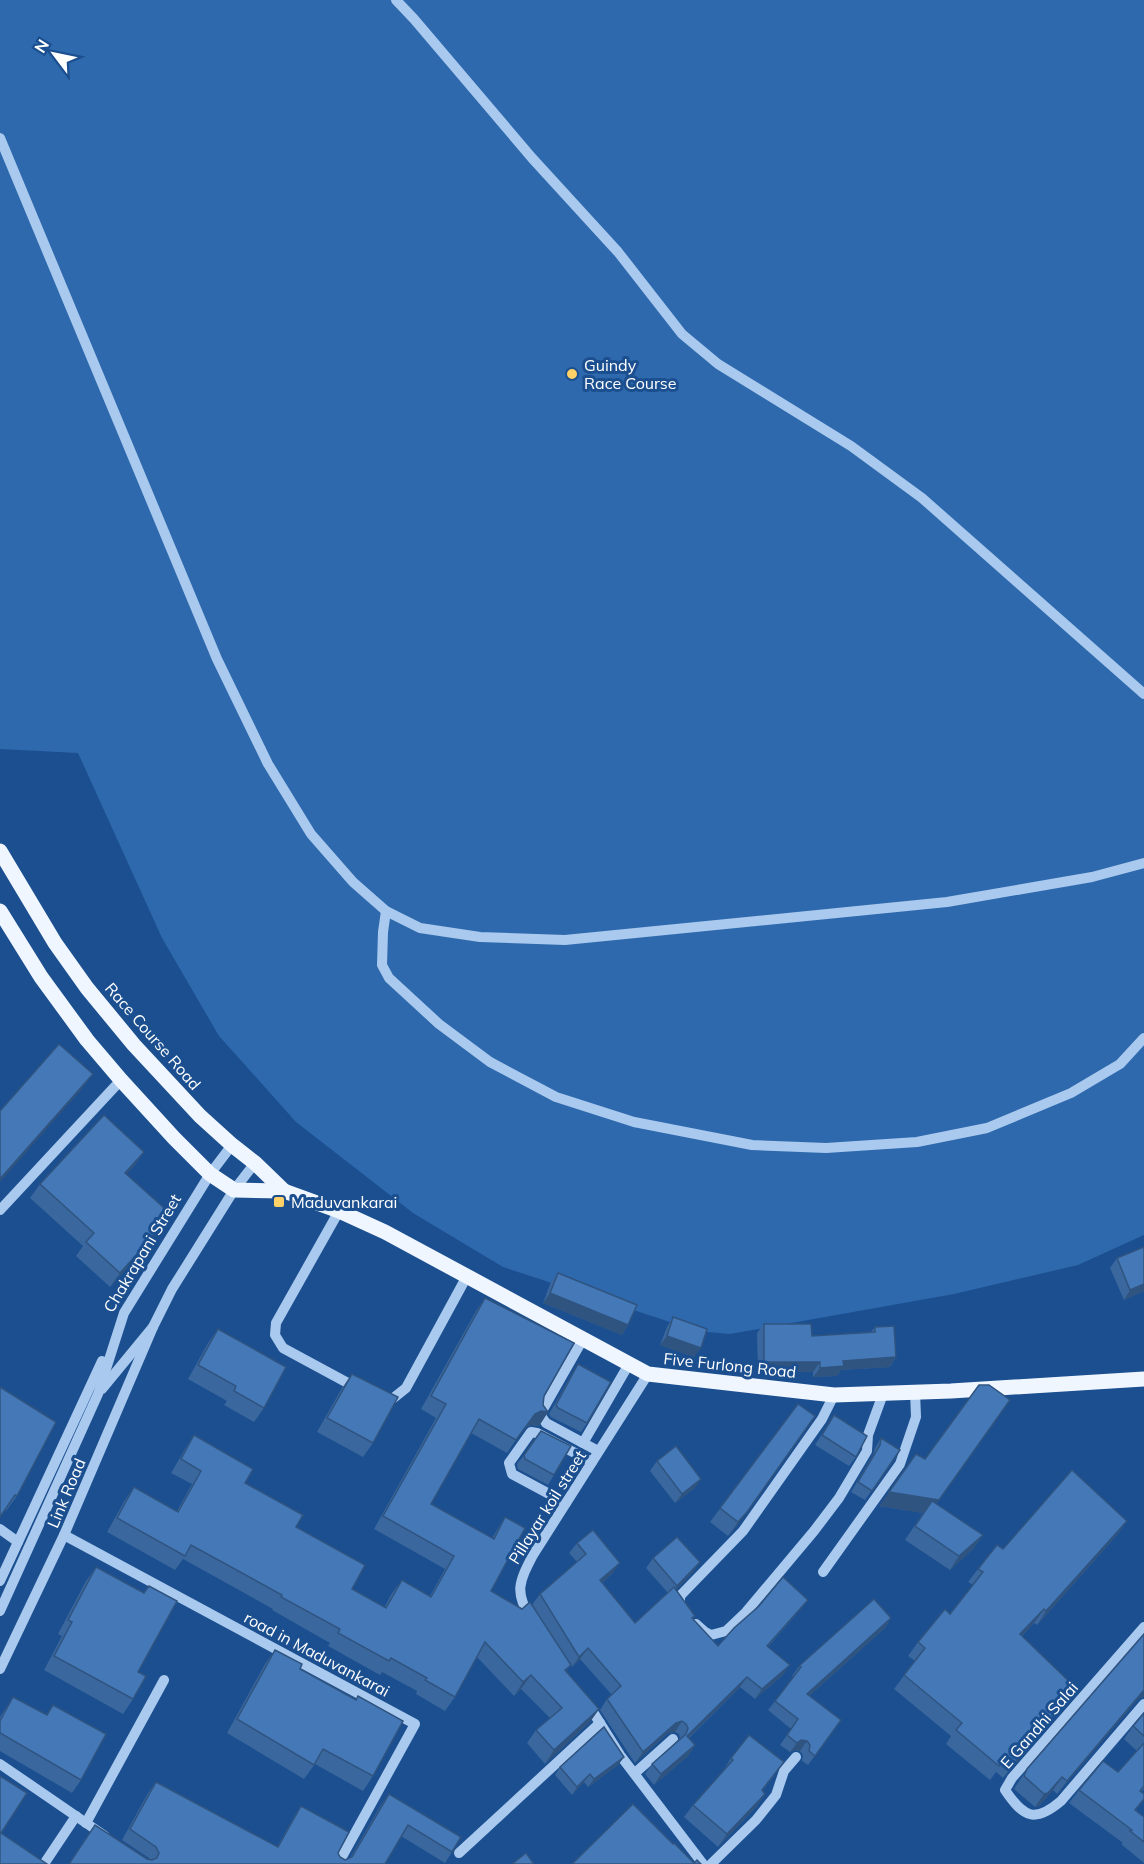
<svg xmlns="http://www.w3.org/2000/svg" width="1144" height="1864" font-family="Mulish,sans-serif">
<style>
.green{fill:#2e69ad}
.lines{fill:none;stroke-linecap:round;stroke-linejoin:round}
.minor{stroke:#a9c9ee;stroke-width:10}
.major{stroke:#f0f6ff;stroke-width:15}
.wall{fill:#3a679d}
.shaded-wall{fill:#305480}
.building{fill:#4478b7;stroke:#305480;stroke-width:1.5}
.poi-dot{fill:#ffd166;stroke:#1b4f8f;stroke-width:2}
.labels{text-anchor:middle;stroke-width:6;stroke-linejoin:round;paint-order:stroke}
.poi-label{font-size:16px;fill:#fff;stroke:#1b4f8f;text-anchor:start}
.street-label{font-size:16px;fill:#fff;stroke:#1b4f8f}
</style>
<rect width="100%" height="100%" fill="#1b4f8f"/>
<path class="green" d="M0,0H1144V1235L1078,1265L954,1294L730,1334L697,1331L503,1267L413,1213L296,1122L219,1036L162,938L78,753L0,749Z"/>
<g class="lines">
<g class="minor">
<path d="M396,0L414,19L532,158L618,252L682,334L718,364L851,446L922,498L1144,694"/>
<path d="M0,138L217,659L268,764L311,834L353,882L386,911L420,928L480,937L565,940L947,902L1092,877L1144,863"/>
<path d="M386,911L383,932L382,965L389,978L439,1024L490,1062L556,1097L634,1122L752,1145L826,1148L917,1142L987,1128L1071,1093L1120,1064L1144,1038"/>
<path d="M0,1210L121,1080"/>
<path d="M339,1211L276,1323L275,1335L283,1348L357,1388"/>
<path d="M583,1339L542,1411L541,1416L546,1423L598,1451"/>
<path d="M102,1389L153,1327L172,1289L234,1190L255,1163"/>
<path d="M385,1399L391,1400L406,1388L467,1276"/>
<path d="M583,1443L629,1364"/>
<path d="M566,1503L512,1474L509,1463L531,1432L537,1433L592,1462"/>
<path d="M0,1529L18,1542"/>
<path d="M64,1535L415,1724L338,1864"/>
<path d="M823,1572L900,1464L916,1417L915,1392"/>
<path d="M0,1581L102,1361"/>
<path d="M682,1608L680,1605V1596L743,1531L822,1419L834,1395"/>
<path d="M0,1611L98,1394L124,1313L210,1174L232,1145"/>
<path d="M531,1619C514,1592 519,1582 533,1555L648,1374"/>
<path d="M696,1624L705,1632L711,1635L726,1631L746,1612L814,1531L839,1498L867,1451L868,1435L883,1394"/>
<path d="M1144,1627L1012,1778L1005,1790C1024,1818 1035,1823 1061,1801L1144,1704"/>
<path d="M0,1669L64,1535L153,1327"/>
<path d="M588,1704L620,1755L703,1864"/>
<path d="M0,1764L105,1836"/>
<path d="M635,1773L673,1739"/>
<path d="M86,1823L164,1680"/>
<path d="M459,1853L600,1723"/>
<path d="M44,1864L76,1816"/>
<path d="M711,1864L756,1820L776,1795L784,1771L796,1757"/>
</g>
<g class="major">
<path d="M0,851L55,943L87,988L134,1045L200,1116L232,1145L255,1163L284,1191"/>
<path d="M0,911L41,977L87,1040L121,1080L174,1138L210,1174L234,1190L284,1191L339,1211L385,1232L648,1374L834,1395L951,1391L1144,1379"/>
</g>
</g>
<g class="wall">
<path d="M144,1152L134,1166L126,1174L172,1215L162,1229L110,1287L76,1256L83,1246L30,1198L40,1184Z"/>
<path d="M1144,1247V1291L1124,1300L1110,1268L1117,1258Z"/>
<path d="M558,1273L628,1325L622,1335L543,1303L551,1282Z"/>
<path d="M485,1298L544,1396L543,1405L548,1412L539,1426L532,1425L525,1427L507,1453L471,1433L431,1504L492,1538L505,1517L491,1591L522,1609L532,1605L540,1594L577,1562L569,1553L577,1543L613,1573L602,1583L635,1623L668,1593L646,1568L653,1558L700,1562L693,1572L676,1590L695,1616L693,1619L718,1646L800,1610L768,1647L783,1675L755,1699L740,1687L689,1738L695,1745L688,1756L654,1785L645,1774L652,1764L680,1738L679,1734L675,1732L668,1733L635,1763L600,1710L607,1699L612,1695L580,1659L572,1667L571,1665L566,1671L599,1709L590,1722L545,1764L527,1743L536,1730L550,1718L521,1689L514,1696L477,1657L455,1697L445,1711L416,1694L417,1691L382,1672L380,1675L328,1646L330,1643L272,1610L273,1609L183,1559L175,1570L107,1532L125,1500L134,1487L177,1511L192,1484L171,1473L185,1449L194,1435L245,1483L296,1527L352,1589L384,1608L392,1593L402,1580L430,1596L445,1569L374,1529L436,1418L421,1409L476,1311Z"/>
<path d="M673,1317L694,1357L660,1345L667,1327Z"/>
<path d="M764,1324L812,1336L871,1332L875,1327L896,1357L890,1367L841,1370L837,1376L813,1377V1372L758,1371L757,1333Z"/>
<path d="M218,1329L264,1408L254,1422L224,1405L227,1401L188,1379L208,1343Z"/>
<path d="M578,1364L587,1423L581,1432L551,1417L549,1414L572,1374Z"/>
<path d="M352,1374L373,1443L363,1457L317,1432L342,1388Z"/>
<path d="M0,1387L17,1496L6,1511L5,1510Z"/>
<path d="M798,1404L737,1526L728,1536L710,1522Z"/>
<path d="M834,1415L856,1457L849,1466L815,1445Z"/>
<path d="M881,1438L900,1450L865,1500L851,1492L873,1455L875,1448Z"/>
<path d="M524,1455L554,1475L548,1485L518,1469L517,1464Z"/>
<path d="M657,1461L695,1488L675,1503L650,1471Z"/>
<path d="M936,1504L983,1535L973,1549L950,1570L905,1540L923,1513L879,1506Z"/>
<path d="M1127,1521L1117,1535L1037,1625L1034,1623L1022,1636L1077,1689L1067,1703L1003,1778L996,1772L990,1780L946,1744L951,1736L894,1689L915,1661L908,1656L918,1642L950,1614L973,1585L968,1582L978,1569L1003,1549Z"/>
<path d="M96,1567L143,1593L149,1586L138,1672L133,1699L123,1714L44,1670L62,1636L58,1634L86,1581Z"/>
<path d="M891,1618L885,1628L809,1696L841,1720L808,1765L802,1761L803,1755L800,1751L794,1750L790,1752L780,1745L791,1729L768,1710L794,1677L792,1676L799,1666Z"/>
<path d="M275,1650L300,1669L373,1776L363,1791L315,1764L304,1779L227,1733L265,1664Z"/>
<path d="M13,1697L46,1715L53,1705L81,1780L72,1793L0,1751V1717Z"/>
<path d="M1138,1699L1057,1794L1053,1790L1039,1806L1035,1807L1014,1789L1027,1769Z"/>
<path d="M1144,1713V1789L1141,1792L1136,1810L1144,1817V1863L1121,1844L1123,1843L1069,1803L1079,1790L1118,1772L1137,1751L1124,1739L1133,1726Z"/>
<path d="M624,1757L618,1765L588,1787L584,1782L572,1795L555,1775L560,1767Z"/>
<path d="M731,1758L775,1775L762,1791L765,1794L757,1806L718,1847L684,1817L693,1805L723,1771Z"/>
<path d="M156,1782L277,1847L294,1817L301,1806L338,1853L340,1857L345,1860L350,1858L381,1805L389,1794L452,1852L445,1863L401,1836L385,1864H69L149,1860V1858L122,1840L148,1793Z"/>
</g>
<g class="shaded-wall">
<path d="M93,1074L82,1089L0,1182V1179Z"/>
<path d="M144,1152L134,1166L115,1187L125,1173Z"/>
<path d="M172,1215L162,1229L110,1287L120,1273Z"/>
<path d="M1144,1284V1291L1124,1300L1130,1290Z"/>
<path d="M550,1293L628,1325L622,1335L543,1303Z"/>
<path d="M667,1336L701,1348L694,1357L660,1345Z"/>
<path d="M896,1357L890,1367L841,1370L837,1376L813,1377L820,1368L843,1361Z"/>
<path d="M764,1362H820L813,1372L758,1371Z"/>
<path d="M1010,1400L929,1514L879,1506L889,1492Z"/>
<path d="M541,1411L548,1412L539,1426L532,1425L525,1427L507,1453L535,1414Z"/>
<path d="M805,1431L737,1526L728,1536L738,1522Z"/>
<path d="M701,1479L695,1488L675,1503L682,1494Z"/>
<path d="M1127,1521L1117,1535L1037,1625L1046,1611Z"/>
<path d="M983,1535L973,1549L950,1570L959,1556Z"/>
<path d="M700,1562L693,1572L671,1596L677,1586Z"/>
<path d="M620,1563L613,1573L593,1591L600,1580Z"/>
<path d="M808,1600L800,1610L759,1656L767,1646Z"/>
<path d="M1044,1609L1034,1623L1010,1648L1020,1634Z"/>
<path d="M891,1618L885,1628L800,1704L807,1694Z"/>
<path d="M588,1648L580,1659L572,1667L579,1657Z"/>
<path d="M790,1665L783,1675L755,1699L762,1689Z"/>
<path d="M531,1675L521,1689L514,1696L523,1682Z"/>
<path d="M747,1677L740,1687L680,1746L687,1736Z"/>
<path d="M1077,1689L1067,1703L1003,1778L1013,1765Z"/>
<path d="M1144,1690V1697L1138,1699L1057,1794L1067,1781Z"/>
<path d="M599,1709L590,1722L545,1764L554,1750Z"/>
<path d="M682,1721L675,1732L668,1733L635,1763L643,1752L676,1723Z"/>
<path d="M801,1740L807,1741L800,1751L794,1750L790,1752L797,1743Z"/>
<path d="M695,1745L688,1756L654,1785L661,1774Z"/>
<path d="M624,1757L618,1765L588,1787L594,1779Z"/>
<path d="M590,1774L584,1782L572,1795L577,1787Z"/>
<path d="M1062,1777L1053,1790L1039,1806L1035,1807L1044,1794Z"/>
<path d="M765,1794L757,1806L718,1847L727,1834Z"/>
</g>
<g class="building">
<path d="M59,1044L93,1074L0,1179V1111Z"/>
<path d="M104,1115L144,1152L125,1173L172,1215L120,1273L86,1242L94,1233L40,1184Z"/>
<path d="M1144,1247V1284L1130,1290L1117,1258Z"/>
<path d="M558,1273L637,1305L628,1325L550,1293Z"/>
<path d="M485,1298L574,1343L544,1396L543,1405L548,1412L541,1411L535,1414L516,1440L479,1419L431,1504L494,1539L505,1517L525,1528L491,1591L522,1609L530,1602L571,1665L565,1670L599,1709L554,1750L536,1730L562,1708L531,1675L523,1682L485,1642L455,1697L425,1680L427,1678L391,1658L389,1661L338,1633L340,1629L281,1597L282,1595L191,1545L185,1556L117,1518L134,1487L178,1512L201,1471L181,1459L194,1435L253,1469L245,1483L303,1515L296,1527L365,1565L352,1589L386,1608L402,1580L431,1597L454,1556L383,1516L446,1404L431,1396Z"/>
<path d="M673,1317L707,1329L701,1348L667,1336Z"/>
<path d="M764,1324H811L812,1336L875,1332V1327L894,1326L896,1357L843,1361L844,1366L820,1368V1362H764Z"/>
<path d="M218,1329L286,1367L264,1408L234,1391L236,1386L198,1365Z"/>
<path d="M578,1364L611,1382L587,1423L558,1408L556,1405Z"/>
<path d="M352,1374L398,1397L373,1443L327,1418Z"/>
<path d="M979,1385H989L1010,1400L939,1500L889,1492L916,1454L925,1459Z"/>
<path d="M0,1387L56,1422L17,1496L15,1495L0,1517Z"/>
<path d="M798,1404L815,1416L747,1512L738,1522L720,1508Z"/>
<path d="M834,1415L867,1436L856,1457L822,1435Z"/>
<path d="M541,1431L571,1446L554,1475L525,1459L524,1455Z"/>
<path d="M881,1438L900,1450L872,1491L858,1482L880,1445Z"/>
<path d="M676,1446L701,1479L682,1494L657,1461Z"/>
<path d="M1072,1470L1127,1521L1046,1611L1044,1609L1020,1634L1077,1689L1013,1765L1006,1758L999,1766L956,1730L962,1723L904,1675L925,1648L918,1642L945,1609L950,1614L983,1572L978,1569L997,1545L1003,1549Z"/>
<path d="M932,1501L983,1535L959,1556L915,1526Z"/>
<path d="M593,1530L620,1563L600,1580L635,1623L674,1587L695,1616L692,1618L718,1646L734,1628L759,1606L783,1577L808,1600L767,1646L790,1665L762,1689L747,1677L687,1736L695,1745L661,1774L652,1764L686,1734L688,1728L686,1724L682,1721L676,1723L643,1752L607,1699L621,1686L588,1648L579,1657L540,1594L586,1554L577,1543Z"/>
<path d="M677,1537L700,1562L677,1586L653,1558Z"/>
<path d="M96,1567L144,1593L149,1586L177,1601L138,1672L146,1676L133,1699L54,1656L72,1622L68,1620Z"/>
<path d="M874,1599L891,1618L807,1694L841,1720L815,1756L809,1751L810,1745L807,1741L801,1740L797,1743L787,1735L798,1719L775,1701L801,1667L799,1666Z"/>
<path d="M1144,1634V1690L1067,1781L1062,1777L1048,1793L1044,1794L1024,1776L1027,1769Z"/>
<path d="M275,1650L302,1664L300,1669L356,1700L358,1696L403,1721L373,1776L323,1749L314,1765L237,1719Z"/>
<path d="M13,1697L47,1715L53,1705L106,1734L81,1780L0,1733V1721Z"/>
<path d="M1144,1713V1736L1133,1726Z"/>
<path d="M604,1727L624,1757L594,1779L590,1774L577,1787L560,1767Z"/>
<path d="M749,1735L784,1762L762,1790L765,1794L727,1834L693,1805L733,1760L731,1758Z"/>
<path d="M1144,1743V1786L1140,1791L1144,1794V1799L1135,1810L1144,1817V1842L1130,1831L1132,1830L1079,1790L1103,1761L1118,1772Z"/>
<path d="M0,1776L27,1793L1,1833L47,1864H0Z"/>
<path d="M156,1782L278,1847L301,1806L349,1832L338,1853L340,1857L345,1860L352,1857L389,1794L461,1837L452,1852L408,1825L385,1864H69L95,1825L147,1859L152,1860L157,1858L159,1853L156,1847L130,1829Z"/>
<path d="M633,1804L673,1844L674,1843L694,1863L697,1860L701,1864H572Z"/>
<path d="M526,1853L534,1864H512Z"/>
</g>
<g class="poi-dot">
<circle cx="572" cy="374" r="6"/>
<rect x="273" y="1196" width="12" height="12" rx="3"/>
</g>
<g class="labels">
<g class="poi-label">
<text x="584" y="371">Guindy<tspan x="584" dy="18">Race Course</tspan></text>
<text x="291" y="1208">Maduvankarai</text>
</g>
<g class="street-label">
<text transform="translate(153 1036) rotate(49)" y="6">Race Course Road</text>
<text transform="translate(142 1253) rotate(-59)" y="6">Chakrapani Street</text>
<text transform="translate(730 1365) rotate(6)" y="6">Five Furlong Road</text>
<text transform="translate(66 1493) rotate(-67)" y="6">Link Road</text>
<text transform="translate(547 1507) rotate(-58)" y="6">Pillayar koil street</text>
<text transform="translate(317 1654) rotate(28)" y="6">road in Maduvankarai</text>
<text transform="translate(1039 1725) rotate(-49)" y="6">E Gandhi Salai</text>
</g>
</g>
<g transform="translate(54 54) rotate(302)" stroke="#1b4f8f" stroke-width="4.5" paint-order="stroke">
<path d="M0-4.5L10 22L0 15L-10 22Z" fill="#ffffff"/>
<text y="-9" font-size="16" font-weight="bold" text-anchor="middle" fill="#ffffff">N</text>
</g>
</svg>
